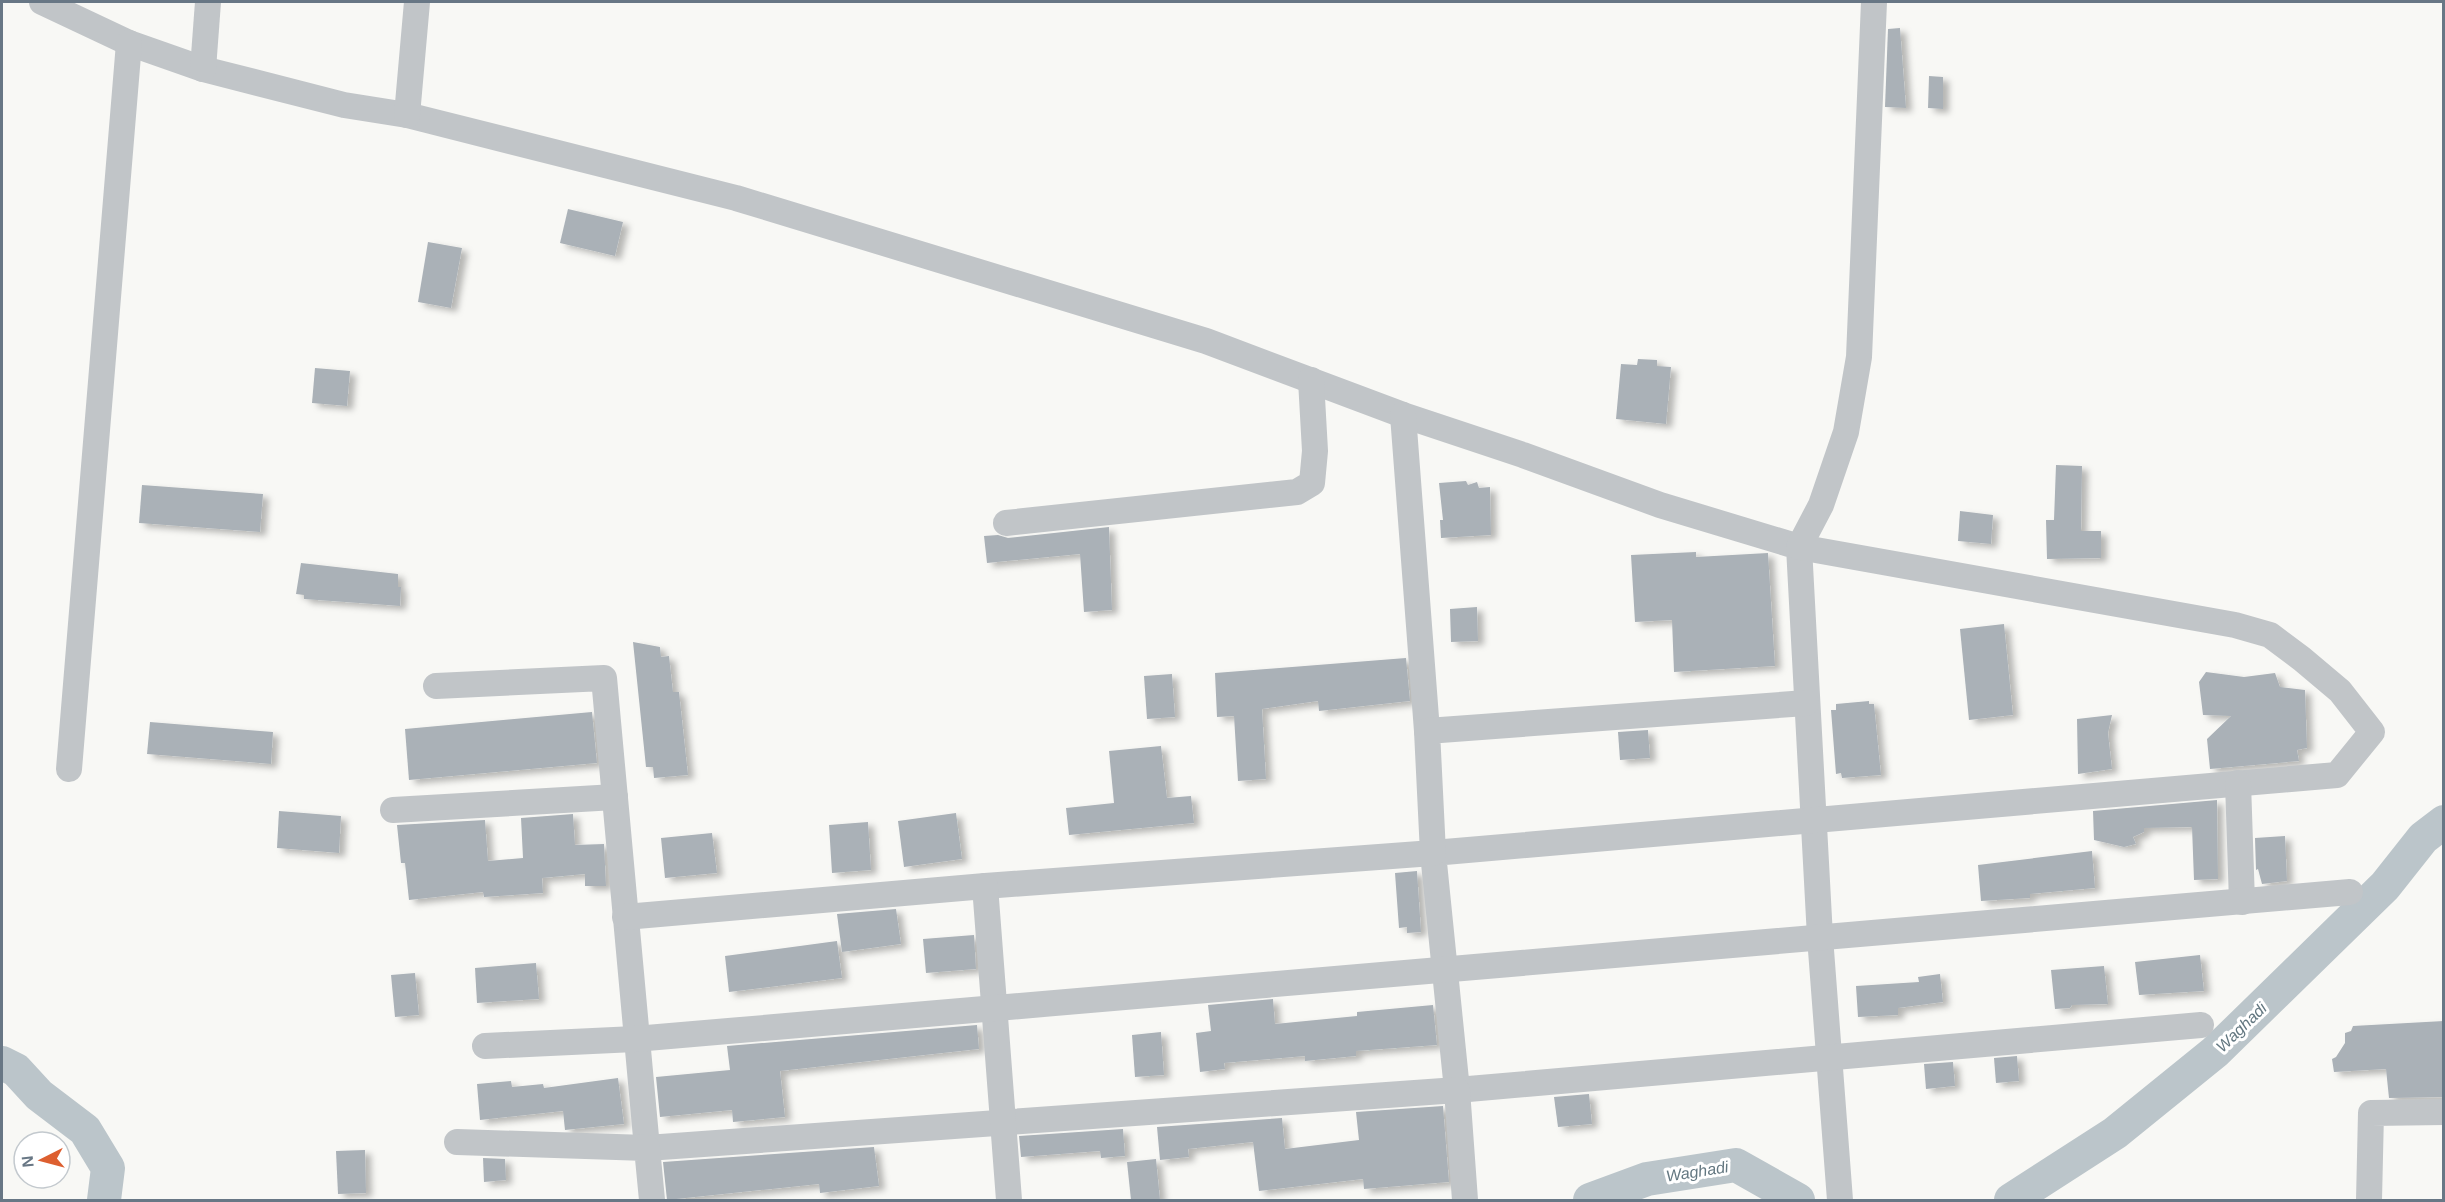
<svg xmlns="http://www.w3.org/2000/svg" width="2445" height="1202" font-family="Helvetica,sans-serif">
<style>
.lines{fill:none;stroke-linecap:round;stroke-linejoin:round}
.river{stroke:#bbc5ca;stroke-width:34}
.building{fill:#aab1b7;filter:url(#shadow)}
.minor{stroke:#c1c5c8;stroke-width:26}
.labels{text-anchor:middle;stroke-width:6;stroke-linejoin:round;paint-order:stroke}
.water-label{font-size:16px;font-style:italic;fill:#637780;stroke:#fff}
</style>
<defs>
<filter id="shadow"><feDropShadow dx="6" dy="4" stdDeviation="3" flood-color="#0004"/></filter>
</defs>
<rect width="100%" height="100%" fill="#f8f8f5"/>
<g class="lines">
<g class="river">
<path d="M2,1063L16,1070L39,1095L85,1130L108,1168L104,1200"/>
<path d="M1590,1200L1647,1179L1736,1165L1798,1200"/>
<path d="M2011,1200L2115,1133L2215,1052L2385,886L2423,838L2444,822"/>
</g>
</g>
<g class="building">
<path d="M1900,28L1906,108L1885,107L1888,29Z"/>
<path d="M1929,76L1943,77V109L1928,108Z"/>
<path d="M568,209L623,222L615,256L560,243Z"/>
<path d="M428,242L462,248L451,308L418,302Z"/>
<path d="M1638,359L1657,360V366L1671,367L1666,424L1616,419L1621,364L1637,365Z"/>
<path d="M315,368L350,371L347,406L312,403Z"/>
<path d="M2056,465L2082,466L2081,531H2101V558L2047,559L2046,520H2054Z"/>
<path d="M1466,481L1468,485L1477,482L1479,488L1490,487L1491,535L1441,538L1440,520H1443L1439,483Z"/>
<path d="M142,485L263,494L260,532L139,523Z"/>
<path d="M1960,511L1993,515L1991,544L1958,541Z"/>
<path d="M1109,527L1112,610L1084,612L1080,554L987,563L984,536L998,535L1008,538Z"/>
<path d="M1696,552V557L1768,553L1775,666L1674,672L1672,620L1635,622L1631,555Z"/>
<path d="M301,563L398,574V587H401L400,606L304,599V595L296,594Z"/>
<path d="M1477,607L1478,641L1451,642L1450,609Z"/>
<path d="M2004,624L2013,715L1969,720L1960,629Z"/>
<path d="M633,642L660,647L661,657L669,656L673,692H679L688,775L654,778L653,767H646Z"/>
<path d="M1406,658L1410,701L1319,711L1318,701L1262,709L1266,779L1238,781L1234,716L1217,717L1215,673Z"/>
<path d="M2206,672L2244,677L2275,673L2280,687L2305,690L2307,748L2297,750L2299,761L2210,769L2207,739L2231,716L2203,715L2199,682Z"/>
<path d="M1172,674L1175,717L1147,719L1144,676Z"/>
<path d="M1869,701V704H1874L1881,775L1842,778L1841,773L1836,774L1831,710H1836V704Z"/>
<path d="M592,712L597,763L409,780L405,729Z"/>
<path d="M2112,715L2108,733L2112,769L2078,774L2077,719Z"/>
<path d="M150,722L273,732L271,764L147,754Z"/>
<path d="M1648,730L1650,758L1620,760L1618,732Z"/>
<path d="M1161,746L1167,798L1191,796L1194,823L1069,835L1066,808L1114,803L1109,751Z"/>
<path d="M2217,800L2218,879L2194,880L2192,827L2144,828V832L2133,837L2136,844L2124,847L2094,840L2093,811Z"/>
<path d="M279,811L341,816L339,853L277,848Z"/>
<path d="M956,813L962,859L904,867L898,821Z"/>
<path d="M573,814L575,845L604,844L606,886H585V874L542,878L543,893L484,897L483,892L409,900L405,863H401L397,825L485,820L488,861L523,858L521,818Z"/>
<path d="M868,822L871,870L832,873L829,825Z"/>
<path d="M712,833L717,873L665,878L661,838Z"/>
<path d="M2285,836L2287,881L2262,884L2258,869L2256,870L2255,838Z"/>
<path d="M2092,851L2095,888L2030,894V898L1981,901L1978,865Z"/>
<path d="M1417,871L1421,932L1407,933V927L1399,928L1395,873Z"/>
<path d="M896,909L901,944L842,952L837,914Z"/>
<path d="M974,935L976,969L926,973L923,939Z"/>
<path d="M837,941L842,978L729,992L725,956Z"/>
<path d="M2200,955L2204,991L2139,995L2135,962Z"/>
<path d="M536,963L539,999L477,1003L475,968Z"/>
<path d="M2104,966L2108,1004L2072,1005L2070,1008L2055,1009L2051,970Z"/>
<path d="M415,973L419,1015L395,1017L391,975Z"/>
<path d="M1940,974L1943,1002L1898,1008V1015L1858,1017L1856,986L1919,982L1918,977Z"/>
<path d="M1273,999L1275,1024L1357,1016V1012L1433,1005L1437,1045L1356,1051V1056L1305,1061V1056L1224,1063L1225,1069L1200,1072L1196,1033L1211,1031L1208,1005Z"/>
<path d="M2444,1021V1097L2389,1098L2386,1069L2334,1072L2332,1059L2336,1057L2345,1043V1033L2351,1031L2353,1026Z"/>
<path d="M977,1025L979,1049L780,1071L785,1117L733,1122L732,1110L660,1117L656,1077L730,1070L727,1046Z"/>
<path d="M1161,1032L1164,1075L1135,1077L1132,1035Z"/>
<path d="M2017,1056L2019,1081L1996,1083L1994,1058Z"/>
<path d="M1953,1062L1955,1086L1926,1089L1924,1064Z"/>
<path d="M618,1078L624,1124L565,1130L563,1111L480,1120L477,1084L511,1081L512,1087L543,1084L544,1088Z"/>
<path d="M1589,1094L1592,1124L1558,1127L1554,1097Z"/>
<path d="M1443,1106L1449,1182L1364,1189L1363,1179L1259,1191L1253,1142L1188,1149L1189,1157L1160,1160L1157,1127L1282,1118L1285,1149L1359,1140L1356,1112Z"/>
<path d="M1123,1129L1125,1156L1101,1158L1100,1151L1021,1157L1019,1136Z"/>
<path d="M874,1147L879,1186L820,1193L819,1184L667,1200L663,1162Z"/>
<path d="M365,1150L366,1193L338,1194L336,1151Z"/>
<path d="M483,1158L505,1159L506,1180L484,1182Z"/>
<path d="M1156,1159L1160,1200H1131L1127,1162Z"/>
</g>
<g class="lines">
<g class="minor">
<path d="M42,2L129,43L203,69L344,105L407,115L736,198L1206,341L1403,415L1523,455L1660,505L1799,547L1820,937L1840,1200"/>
<path d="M1874,2L1859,357L1846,432L1821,505L1799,547L2235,625L2270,635L2302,659L2340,691L2372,732L2337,775L1433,853L1457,1090L2201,1025"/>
<path d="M203,69L208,2"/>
<path d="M407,115L417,2"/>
<path d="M1403,415L1427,731"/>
<path d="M1006,523L1297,492L1312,483L1315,451L1311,380"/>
<path d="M436,686L604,678L647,1148L1457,1090L1465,1200"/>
<path d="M69,769L129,43"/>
<path d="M2238,783L2242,902"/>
<path d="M393,810L615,797"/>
<path d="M985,886L1433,853L1427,731L1806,703"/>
<path d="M625,917L985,886L1009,1200"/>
<path d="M485,1046L635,1039L2350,892"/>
<path d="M457,1142L647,1148L652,1200"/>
<path d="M2369,1200L2371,1113L2444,1112"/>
</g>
</g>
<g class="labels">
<g class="water-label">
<text transform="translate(2241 1027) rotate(-44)" y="6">Waghadi</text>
<text transform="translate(1697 1171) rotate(-9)" y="6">Waghadi</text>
</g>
</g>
<rect width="2445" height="1202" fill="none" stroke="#687785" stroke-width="6"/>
<g transform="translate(42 1160) rotate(264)"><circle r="28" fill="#ffffff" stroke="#c3c9ce" stroke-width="1.5"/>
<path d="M0-4.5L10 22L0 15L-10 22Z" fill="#dd5f30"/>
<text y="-9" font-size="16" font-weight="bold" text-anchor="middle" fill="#687785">N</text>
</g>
</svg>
